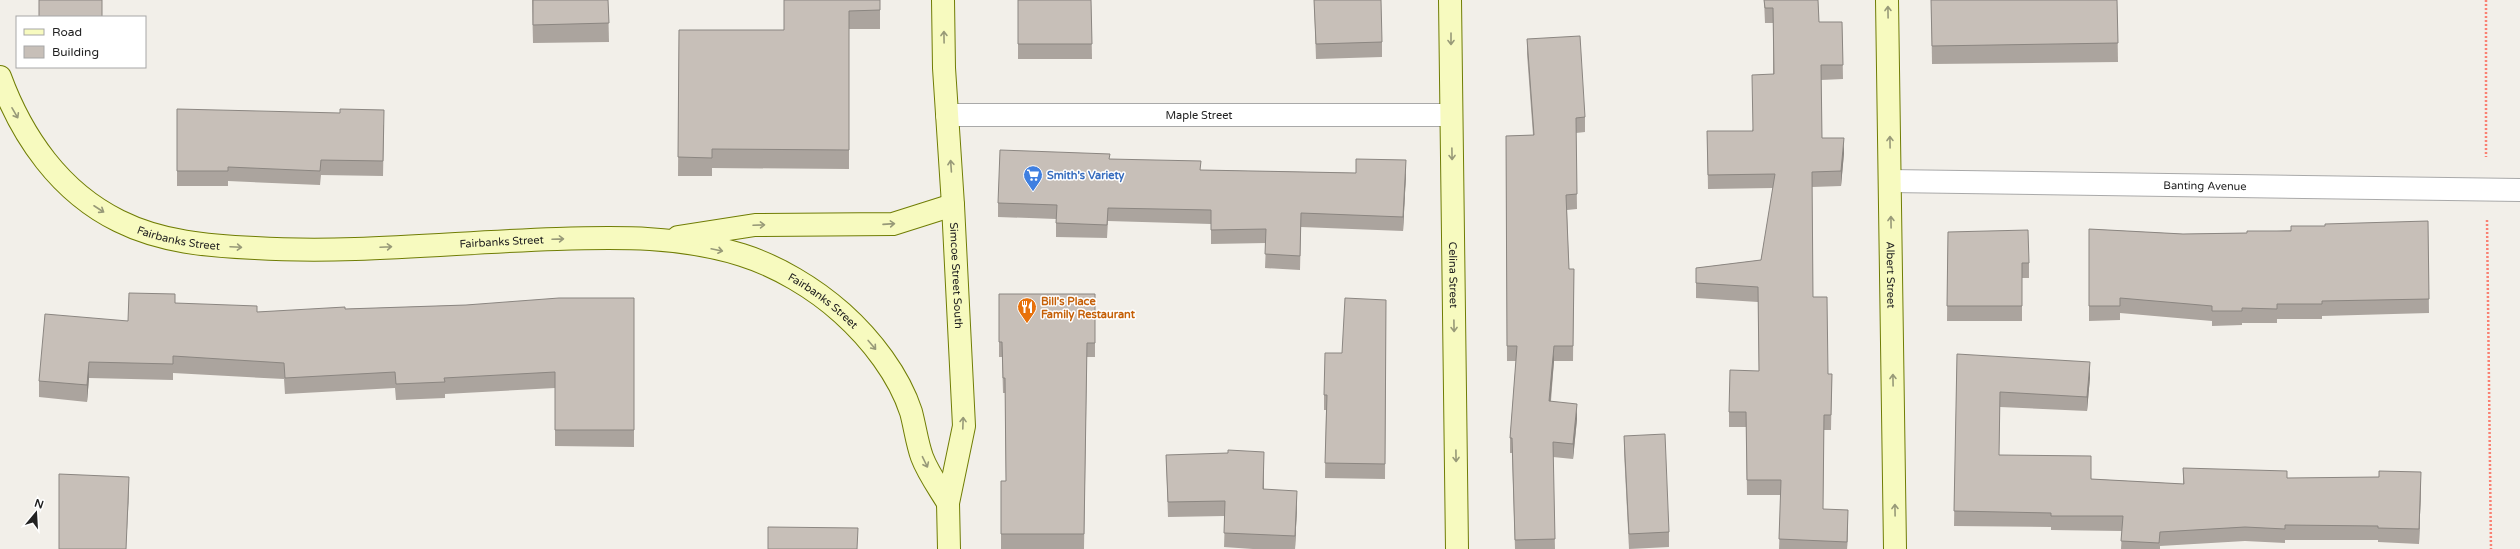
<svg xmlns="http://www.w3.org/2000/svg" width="2520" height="549" font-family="'Varela Round',sans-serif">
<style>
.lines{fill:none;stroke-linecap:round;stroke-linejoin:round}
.street-casing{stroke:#a9a9a9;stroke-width:24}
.secondary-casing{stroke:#707d05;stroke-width:24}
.path{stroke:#fa8072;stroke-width:2.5;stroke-dasharray:2 2;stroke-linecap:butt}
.street{stroke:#fff;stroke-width:22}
.secondary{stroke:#f7fabf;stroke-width:22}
.wall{fill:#aba49e}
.shaded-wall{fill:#8b8681}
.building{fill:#c7bfb8;stroke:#8b8681}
.oneway{stroke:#979978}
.labels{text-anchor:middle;stroke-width:3;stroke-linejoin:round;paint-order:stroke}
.street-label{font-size:11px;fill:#222;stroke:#fff}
.shop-label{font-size:11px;font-weight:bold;fill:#366cbe;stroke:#fff;text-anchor:start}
.food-label{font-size:11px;font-weight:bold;fill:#c56008;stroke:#fff;text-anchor:start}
</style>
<rect width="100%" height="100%" fill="#f2efe9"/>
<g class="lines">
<defs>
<g id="street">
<path id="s1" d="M947,115H1451"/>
<path id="s2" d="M1890,181L2520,190"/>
</g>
<g id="secondary">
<path id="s3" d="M943,0L944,68L953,205L964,426L948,503L949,549"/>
<path id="s4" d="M1450,0L1457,549"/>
<path id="s5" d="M1887,0L1895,549"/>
<path id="s6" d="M0,77C22,137 60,192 119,221C161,242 208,246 255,248C355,254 456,242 557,239C619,237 682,236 742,255C777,266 814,288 842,313C871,339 899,375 911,412C915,427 917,443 922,457C928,473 939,488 948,503"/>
<path d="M678,237L755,225L893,224L953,205"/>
</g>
</defs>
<use href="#street" class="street-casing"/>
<use href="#secondary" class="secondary-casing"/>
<g class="path">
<path d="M2486,0V157"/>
<path d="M2487,220L2491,549"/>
</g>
<use href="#street" class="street"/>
<use href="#secondary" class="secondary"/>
</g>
<g class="wall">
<path d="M532,0H608L609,42L533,43Z"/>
<path d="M880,0V29H849V169L712,168V176H678L679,30H784Z"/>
<path d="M1018,0H1091L1092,59H1018Z"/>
<path d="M1314,0L1382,42V57L1316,59Z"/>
<path d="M1764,0H1818L1819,22H1842L1843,79L1821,80L1822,138L1844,153L1841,186L1812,187L1813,297L1828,374H1832L1831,430H1824L1823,509L1848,525L1847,549H1779L1781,495H1747L1746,427H1729V412L1759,371L1758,302L1696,298V268L1761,260L1773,188L1708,189L1707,131H1752L1773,74V23H1765Z"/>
<path d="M1931,0H2117L2118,62L1932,64Z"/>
<path d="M1527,39L1585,117V132L1576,133L1577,209L1567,210L1569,269H1574L1573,361H1554L1551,401L1577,419L1573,459L1553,457L1555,549H1515L1512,453H1510V438L1516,361H1507L1506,136L1533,135L1527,54Z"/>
<path d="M177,109L384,125L383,176L321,175L320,185L228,181V186H177Z"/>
<path d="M1110,159L1201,170L1406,174L1403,231L1301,227L1300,270L1265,268L1266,243L1211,244V224L1108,221L1107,238L1056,237V219L998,217V203Z"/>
<path d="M2428,221L2429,313L2322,316V319H2277V323H2242V325L2212,326V321L2120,313V320L2089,321V229L2183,234L2247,233Z"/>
<path d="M1948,232L2029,263V278H2022V321H1947Z"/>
<path d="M999,294H1095V357H1087L1084,549H1001V481H1006L1005,393H1003L1002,357H999Z"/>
<path d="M634,298V447L555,446V388L445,394V398L396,400L395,388L285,394L284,379L173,373V380L89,378L87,402L39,397V381L175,303L257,312L466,305Z"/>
<path d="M1386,300L1385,479L1325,478L1326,410H1324V395L1342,353Z"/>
<path d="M1957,354L2090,377L2087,411L2000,407L1999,455L2091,479L2183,484V468L2287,478L2421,486L2419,544L2378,542V540H2285V543L2245,541L2160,546V549H2121L2122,531L2051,530V527L1954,526Z"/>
<path d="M1624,436L1669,532V547L1629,549L1624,451Z"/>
<path d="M1166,455L1264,467V489L1297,506L1295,549H1253L1224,547L1225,516L1168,517Z"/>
</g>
<g class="shaded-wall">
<path d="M1844,138V153L1841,186V171Z"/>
<path d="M1406,160V174L1403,231V217Z"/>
<path d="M1554,346V361L1549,416V401Z"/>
<path d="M89,362V378L87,402V385Z"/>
<path d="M2090,362V377L2087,411V397Z"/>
<path d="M1577,404V419L1573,459V444Z"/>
<path d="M1264,452V467L1263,504V489Z"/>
<path d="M2421,472V486L2419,544V529Z"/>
<path d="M129,477V492L126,549Z"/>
<path d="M1297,491V506L1295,549V536Z"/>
<path d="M1848,510V525L1847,549V542Z"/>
</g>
<g class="building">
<rect x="39" y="0" width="63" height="17"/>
<path d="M533,0H608L609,23L533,25Z"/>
<path d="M784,0H880V10L849,11V150L712,149V158L678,157L679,30H784Z"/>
<path d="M1018,0H1091L1092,44H1018Z"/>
<path d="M1314,0H1381L1382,42L1316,44Z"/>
<path d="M1764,0H1818L1819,22H1842L1843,65H1821L1822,138H1844L1841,171L1812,172L1813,297H1827L1828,374H1832L1831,415H1824L1823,509L1848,510L1847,542L1779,539L1781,480H1747L1746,412H1729L1730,370L1759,371L1758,287L1696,283V268L1761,260L1775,174L1708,175L1707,131H1753L1752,75L1774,74L1773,8H1765Z"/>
<path d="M1931,0H2117L2118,43L1932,46Z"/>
<path d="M1580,36L1585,117L1576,118L1577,194L1566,195L1569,269H1574L1573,346H1554L1549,401L1577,404L1573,444L1553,442L1555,539L1515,540L1512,438H1510L1517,346H1507L1506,136L1534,135L1527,39Z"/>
<path d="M177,109L340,113V109L384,110L383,161L321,160L320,171L228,167V171H177Z"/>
<path d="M1000,150L1110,154L1109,159L1201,161L1200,170L1356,173V159L1406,160L1403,217L1301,213L1300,256L1265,254L1266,229L1211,230V210L1108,208L1107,225L1056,223L1057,205L998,203Z"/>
<path d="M2428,221L2429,299L2322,301V304H2277V309L2242,308V311H2212V306L2120,298V306H2089V229L2183,234L2247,233V231H2291V226H2325V224Z"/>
<path d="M2028,230L2029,263H2022V306H1947L1948,232Z"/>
<path d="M129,293L175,294V303L257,306V312L345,307V309L466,305L559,298H634V430H555V372L444,378L445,382L396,384L395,372L285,378L284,363L173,356V364L89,362L87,385L39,381L45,314L128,321Z"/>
<path d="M999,294H1095V343H1087L1084,534H1001V481H1006L1005,378H1003L1002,342H999Z"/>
<path d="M1345,298L1386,300L1385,464L1325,463L1327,395H1324L1325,353H1342Z"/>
<path d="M1957,354L2090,362L2087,397L2000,392L1999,455L2091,456V479L2184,484L2183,468L2287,471V478L2379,477V471L2421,472L2419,529L2378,528V526L2285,525V529L2245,527L2160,532L2159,543L2121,541L2123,516H2051V513L1954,511Z"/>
<path d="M1665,434L1669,532L1629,534L1624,436Z"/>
<path d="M1228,450L1264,452L1263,489L1297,491L1295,536L1224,533L1225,501L1168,502L1166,455L1228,453Z"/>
<path d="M59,474L129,477L126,549H59Z"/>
<path d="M768,527L858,528L857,549H768Z"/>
</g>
<defs><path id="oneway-shaft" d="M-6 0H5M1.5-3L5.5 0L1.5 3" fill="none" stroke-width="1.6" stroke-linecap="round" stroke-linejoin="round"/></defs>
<g class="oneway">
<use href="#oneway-shaft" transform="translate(1888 12) rotate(-91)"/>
<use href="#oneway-shaft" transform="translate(944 37) rotate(-91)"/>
<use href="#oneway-shaft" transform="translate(1451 39) rotate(90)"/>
<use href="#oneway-shaft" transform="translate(15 113) rotate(60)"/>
<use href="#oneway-shaft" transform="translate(1890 142) rotate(-91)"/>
<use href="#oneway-shaft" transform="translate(1452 154) rotate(89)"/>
<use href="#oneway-shaft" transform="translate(951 166) rotate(-94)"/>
<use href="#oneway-shaft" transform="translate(99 209) rotate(33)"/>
<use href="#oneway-shaft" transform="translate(1891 222) rotate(-91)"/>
<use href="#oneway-shaft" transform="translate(889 224) rotate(-4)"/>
<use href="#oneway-shaft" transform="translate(759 225) rotate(-2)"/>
<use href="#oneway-shaft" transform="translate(558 239) rotate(-2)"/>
<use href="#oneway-shaft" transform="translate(236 247) rotate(3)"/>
<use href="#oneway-shaft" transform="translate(386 247) rotate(-3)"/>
<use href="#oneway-shaft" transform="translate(717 250) rotate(12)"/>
<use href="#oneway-shaft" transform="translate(1454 326) rotate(89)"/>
<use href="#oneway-shaft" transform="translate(872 345) rotate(50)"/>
<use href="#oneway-shaft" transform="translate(1893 380) rotate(-91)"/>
<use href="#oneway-shaft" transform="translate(963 423) rotate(-88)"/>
<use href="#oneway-shaft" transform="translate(1456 456) rotate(89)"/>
<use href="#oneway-shaft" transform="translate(925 462) rotate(64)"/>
<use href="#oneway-shaft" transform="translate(1895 510) rotate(-91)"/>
</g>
<defs>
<symbol id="supermarket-pin" viewBox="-11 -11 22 30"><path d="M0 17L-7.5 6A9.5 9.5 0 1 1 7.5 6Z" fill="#3f7fe0" stroke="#fff"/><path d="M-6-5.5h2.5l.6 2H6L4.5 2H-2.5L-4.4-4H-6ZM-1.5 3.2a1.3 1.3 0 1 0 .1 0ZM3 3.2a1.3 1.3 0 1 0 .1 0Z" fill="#fff"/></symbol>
<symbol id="restaurant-pin" viewBox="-11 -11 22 30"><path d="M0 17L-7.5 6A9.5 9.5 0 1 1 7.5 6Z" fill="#e8710a" stroke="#fff"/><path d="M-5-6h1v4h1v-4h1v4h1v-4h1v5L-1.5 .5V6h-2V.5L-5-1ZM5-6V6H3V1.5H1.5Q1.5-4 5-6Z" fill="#fff"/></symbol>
</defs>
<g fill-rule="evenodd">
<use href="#supermarket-pin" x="1022" y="164" width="22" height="30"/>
<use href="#restaurant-pin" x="1016" y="296" width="22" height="30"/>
</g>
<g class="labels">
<g class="street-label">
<text dy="4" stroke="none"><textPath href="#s1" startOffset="252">Maple Street</textPath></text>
<text dy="4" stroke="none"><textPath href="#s2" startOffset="315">Banting Avenue</textPath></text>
<text dy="4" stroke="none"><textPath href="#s6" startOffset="254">Fairbanks Street</textPath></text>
<text dy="4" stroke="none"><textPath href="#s6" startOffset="578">Fairbanks Street</textPath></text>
<text dy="4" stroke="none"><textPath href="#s5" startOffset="275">Albert Street</textPath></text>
<text dy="4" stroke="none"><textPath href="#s3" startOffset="276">Simcoe Street South</textPath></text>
<text dy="4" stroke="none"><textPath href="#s4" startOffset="275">Celina Street</textPath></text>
<text dy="4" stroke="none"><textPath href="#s6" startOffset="914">Fairbanks Street</textPath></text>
</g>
<g class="shop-label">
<text x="1047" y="179">Smith's Variety</text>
</g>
<g class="food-label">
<text x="1041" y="305">Bill's Place<tspan x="1041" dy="13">Family Restaurant</tspan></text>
</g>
</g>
<rect x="16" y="16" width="130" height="52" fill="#ffffff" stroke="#a7a7a7"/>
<rect x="24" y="29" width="20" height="6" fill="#f7fabf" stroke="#a7a7a7"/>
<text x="52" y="36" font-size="12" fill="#222222">Road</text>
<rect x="24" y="46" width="20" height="12" fill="#c7bfb8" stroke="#a7a7a7"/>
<text x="52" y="56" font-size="12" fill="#222222">Building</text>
<g transform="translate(36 513) rotate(18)" stroke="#ffffff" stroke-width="3" paint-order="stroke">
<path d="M0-3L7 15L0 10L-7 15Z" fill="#222222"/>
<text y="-6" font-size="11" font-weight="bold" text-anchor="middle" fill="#222222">N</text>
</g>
</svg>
